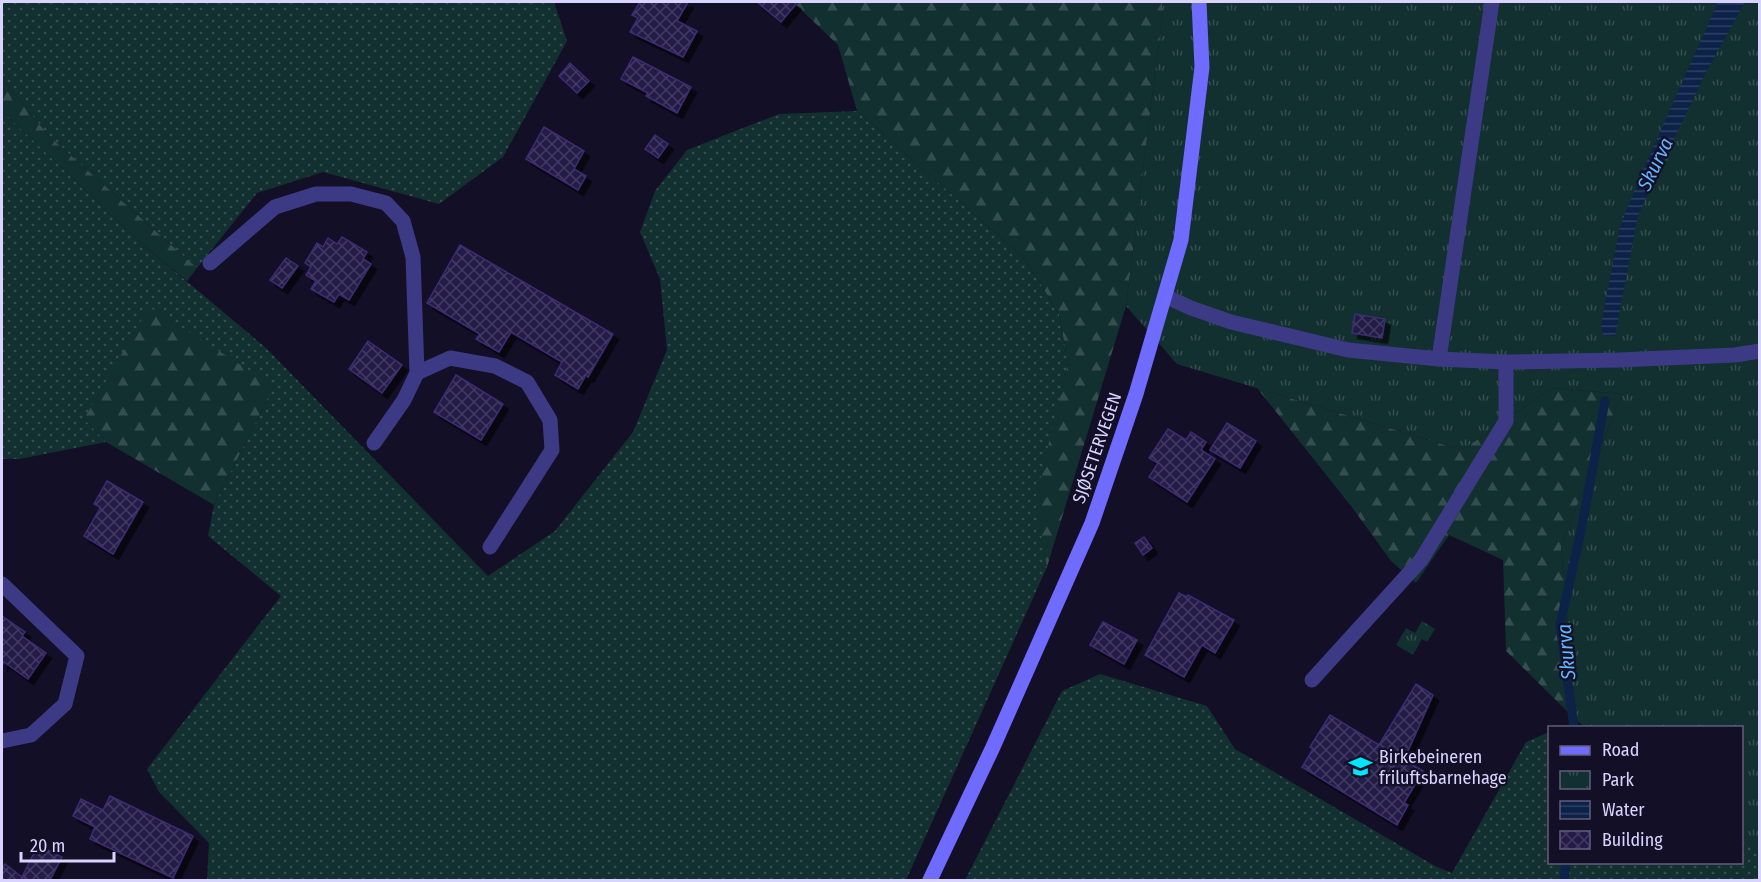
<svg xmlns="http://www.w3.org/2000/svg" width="1761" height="882" font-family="'Fira Sans Condensed',sans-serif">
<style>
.grass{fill:url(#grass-dots)}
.forest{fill:url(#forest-firs)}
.park{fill:url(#park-tufts)}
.water{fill:url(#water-rules)}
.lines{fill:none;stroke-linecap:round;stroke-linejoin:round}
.stream{stroke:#0c2248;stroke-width:9}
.building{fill:url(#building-cross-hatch);stroke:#3b2d73;stroke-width:1.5;filter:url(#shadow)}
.lane{stroke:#3d3a85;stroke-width:15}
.secondary{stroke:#6f6bff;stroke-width:15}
.labels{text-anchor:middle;stroke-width:4.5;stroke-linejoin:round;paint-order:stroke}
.street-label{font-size:18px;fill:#d9d4ff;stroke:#130f26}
.poi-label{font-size:18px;fill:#d9d4ff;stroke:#130f26;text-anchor:start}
.water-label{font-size:20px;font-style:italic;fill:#62b6ff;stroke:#130f26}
</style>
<defs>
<pattern id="grass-dots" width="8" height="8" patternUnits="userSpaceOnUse" patternTransform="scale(1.5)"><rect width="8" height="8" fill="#12302f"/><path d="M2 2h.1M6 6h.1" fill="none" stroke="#344d4e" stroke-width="1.8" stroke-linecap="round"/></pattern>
<pattern id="forest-firs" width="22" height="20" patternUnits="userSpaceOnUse" patternTransform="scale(1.5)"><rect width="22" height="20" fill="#12302f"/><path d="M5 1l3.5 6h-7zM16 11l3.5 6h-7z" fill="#344d4e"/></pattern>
<pattern id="park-tufts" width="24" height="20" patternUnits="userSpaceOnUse" patternTransform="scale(1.5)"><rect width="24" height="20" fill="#12302f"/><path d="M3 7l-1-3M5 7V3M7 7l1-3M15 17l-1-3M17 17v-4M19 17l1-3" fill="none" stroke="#344d4e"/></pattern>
<pattern id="water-rules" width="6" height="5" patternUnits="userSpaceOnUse" patternTransform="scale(1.5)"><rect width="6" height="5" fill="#0c2248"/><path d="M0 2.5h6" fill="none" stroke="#2f4163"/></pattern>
<pattern id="building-cross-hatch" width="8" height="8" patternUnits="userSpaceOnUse" patternTransform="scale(1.5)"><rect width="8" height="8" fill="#241b47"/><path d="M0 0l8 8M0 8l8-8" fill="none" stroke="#433b63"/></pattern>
<filter id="shadow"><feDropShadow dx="5.5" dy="5.5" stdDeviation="0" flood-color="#0009"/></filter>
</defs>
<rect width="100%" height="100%" fill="#130f26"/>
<g class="grass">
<path d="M2,2H554L567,41L503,157L439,204L323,172L257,193L197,268L49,136L2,79Z"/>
<path d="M2,111L140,242L266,348L488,576L555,531L633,432L667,350L660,279L640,232L655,191L687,150L779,114L857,111L1025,259L1059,314L1068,363L1036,501L1047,567L906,880H207L209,843L159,792L147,769L281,596L208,536L214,505L274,386L84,419L106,442L19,459H2Z"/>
<path d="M1100,674L1207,706L1235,749L1435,866L1452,873L1526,742L1549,732L1550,862H1742V835L1759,847V880H965L1062,691Z"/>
</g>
<g class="forest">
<path d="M793,2H1162L1163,10L1126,306L1047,567L1035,501L1068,363L1059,314L1025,259L857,111L838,45Z"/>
<path d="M2,79L49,136L197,268L187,281L140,242L2,111Z"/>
<path d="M149,307L274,386L214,505L106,442L84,419Z"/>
<path d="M1257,388L1462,450L1552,388L1622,394L1561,545L1576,720L1506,651L1503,560L1449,535L1416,583L1391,561L1351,506Z"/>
</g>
<g class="park">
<path d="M1162,2H1759V847L1742,835V728H1586L1576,720L1561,545L1622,394L1552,388L1462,450L1177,364L1126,306L1163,10Z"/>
<path d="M1422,621L1435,629L1427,642L1422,639L1413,655L1396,645L1406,628L1415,633Z"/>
</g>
<path class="water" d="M1718,2H1745L1705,74L1638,215L1615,336L1603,335L1601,325L1620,226L1643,170Z"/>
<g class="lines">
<g class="stream">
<path d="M1574,728L1560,625L1581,531L1605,401"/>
<path d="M1564,880L1566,862"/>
</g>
</g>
<g class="building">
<path d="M640,2H688L677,21L697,31L683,57L630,32L638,18L632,15Z"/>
<path d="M757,2H794L796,4L781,22Z"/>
<path d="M633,57L691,87L677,113L646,96L648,93L621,79Z"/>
<path d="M570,63L589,81L577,93L559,76Z"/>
<path d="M544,127L584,151L574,169L586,176L578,190L526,159Z"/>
<path d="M655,135L668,144L658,158L645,149Z"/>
<path d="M342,237L367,252L363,259L371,264L349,300L339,294L334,302L311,289L316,281L306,275L311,267L305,263L317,243L323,247L328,238L337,244Z"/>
<path d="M460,245L613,334L588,377L586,375L578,389L555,375L562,362L511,332L499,352L476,339L480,334L427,303Z"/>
<path d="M286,258L298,266L282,288L270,280Z"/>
<path d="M1355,314L1385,319L1382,338L1352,333Z"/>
<path d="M368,341L402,365L382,393L349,369Z"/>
<path d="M456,375L503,404L481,440L434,412Z"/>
<path d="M1227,423L1256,441L1240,468L1210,450Z"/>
<path d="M1168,429L1186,440L1191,432L1206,442L1201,450L1215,459L1187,502L1149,477L1158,463L1149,458Z"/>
<path d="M107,481L143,502L113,554L84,536L99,510L100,507L94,504Z"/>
<path d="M1144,537L1152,548L1143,555L1135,543Z"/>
<path d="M1179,593L1187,597L1188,595L1234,620L1215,653L1202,645L1184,677L1145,655Z"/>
<path d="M2,616L25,632L22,636L46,653L28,679L4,662L2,665Z"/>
<path d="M1103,622L1137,640L1124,664L1090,645Z"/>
<path d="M1416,684L1433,695L1404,760L1423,771L1404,803L1408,805L1397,825L1302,767L1313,749L1310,747L1330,715L1379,745Z"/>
<path d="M110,796L193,836L173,878L90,839L95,827L73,816L81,799L103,810Z"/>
<path d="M38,845L62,857L50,880H27L22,877Z"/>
<path d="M5,864L22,877L27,880H2V868Z"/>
</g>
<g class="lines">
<g class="lane">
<path d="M210,263L275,207L316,194H351L386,203L403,221L413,257L417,373L404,400L374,443"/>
<path d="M1165,296L1191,308L1231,322L1348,350L1439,359L1506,362L1619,360L1735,355L1760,351"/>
<path d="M1439,359L1492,2"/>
<path d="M417,373L450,358L495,366L527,382L550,420L552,450L490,547"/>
<path d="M2,584L77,656L65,704L31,735L2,741"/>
<path d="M1312,680L1421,560L1506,421V362"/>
</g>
<path class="secondary" d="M930,880L993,747L1092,523L1136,394L1181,240L1202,67L1199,2"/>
</g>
<defs>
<symbol id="school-bare" viewBox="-9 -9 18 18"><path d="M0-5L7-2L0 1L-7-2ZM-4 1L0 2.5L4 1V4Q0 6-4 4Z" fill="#00e5ff" stroke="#130f26" stroke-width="2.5" paint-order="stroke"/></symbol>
</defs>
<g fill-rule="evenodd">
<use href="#school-bare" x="1344" y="750" width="33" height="33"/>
</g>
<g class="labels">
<g class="street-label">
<text transform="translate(1097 448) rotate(-71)" y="6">SJØSETERVEGEN</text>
</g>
<g class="poi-label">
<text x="1379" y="763">Birkebeineren<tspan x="1379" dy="21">friluftsbarnehage</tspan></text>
</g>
<g class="water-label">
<text transform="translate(1655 164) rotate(-64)" y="7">Skurva</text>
<text transform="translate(1566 652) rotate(-95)" y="7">Skurva</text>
</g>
</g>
<rect width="1761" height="882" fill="none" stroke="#d9d4ff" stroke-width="6"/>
<rect x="1548" y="726" width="195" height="138" fill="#130f26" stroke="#625e7d" stroke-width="1.5"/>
<rect x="1560" y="746" width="30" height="9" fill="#6f6bff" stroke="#625e7d" stroke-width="1.5"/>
<text x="1602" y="756" font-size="18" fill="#d9d4ff">Road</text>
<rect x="1560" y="771" width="30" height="18" fill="url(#park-tufts)" stroke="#625e7d" stroke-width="1.5"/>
<text x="1602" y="786" font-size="18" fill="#d9d4ff">Park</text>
<rect x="1560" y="801" width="30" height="18" fill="url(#water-rules)" stroke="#625e7d" stroke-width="1.5"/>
<text x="1602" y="816" font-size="18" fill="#d9d4ff">Water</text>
<rect x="1560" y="831" width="30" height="18" fill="url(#building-cross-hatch)" stroke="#625e7d" stroke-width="1.5"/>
<text x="1602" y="846" font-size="18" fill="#d9d4ff">Building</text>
<path d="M21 852v9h93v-9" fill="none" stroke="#d9d4ff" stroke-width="3"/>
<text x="30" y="852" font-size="18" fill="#d9d4ff" stroke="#130f26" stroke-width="4.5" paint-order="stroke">20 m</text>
</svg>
